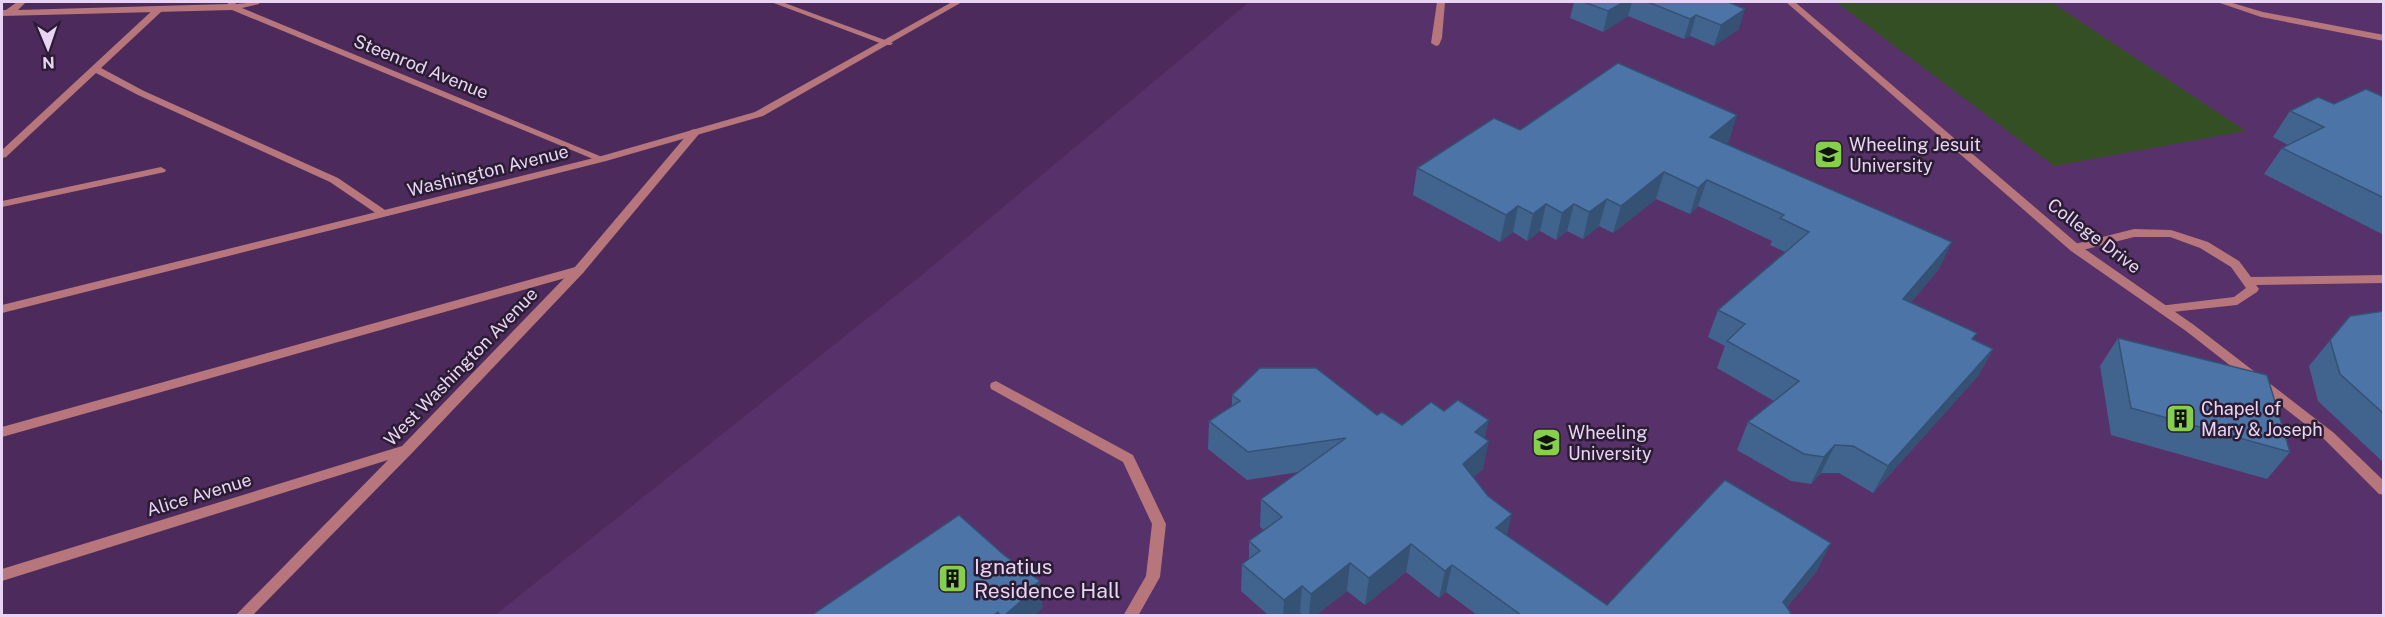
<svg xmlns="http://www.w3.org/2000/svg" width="2385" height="617" font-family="'Public Sans',sans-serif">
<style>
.built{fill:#573169}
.green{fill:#354f24}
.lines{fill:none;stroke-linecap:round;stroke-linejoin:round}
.service{fill:#b6767b;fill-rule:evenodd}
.minor{fill:#b6767b;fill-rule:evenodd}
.tertiary{fill:#b6767b;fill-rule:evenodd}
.wall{fill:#41648f}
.shaded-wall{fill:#355174}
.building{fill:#4c74a6;stroke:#355174;stroke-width:1.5}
.labels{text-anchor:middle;stroke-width:5;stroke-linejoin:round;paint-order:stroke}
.street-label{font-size:18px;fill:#e9d5f3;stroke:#2a1c32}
.poi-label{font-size:18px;fill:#e9d5f3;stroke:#2a1c32;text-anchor:start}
.near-poi-label{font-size:21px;fill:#e9d5f3;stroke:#2a1c32;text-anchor:start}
</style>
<rect width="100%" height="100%" fill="#4c2b5c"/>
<path class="built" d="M1249,2H2383V615L494,616L928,270Z"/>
<path class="green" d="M1836,2H2051L2246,131L2054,166Z"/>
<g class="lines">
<g class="service">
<path d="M1437,2H1445L1442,38L1439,45L1436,46L1431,43Z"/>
<path d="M2217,2H2229L2263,12L2384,35V41L2261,17Z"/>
<path d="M159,6L162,7V11L101,68L144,91L338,178L388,212L390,214L388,216H380L330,182L138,95L96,73L6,157L2,158V150L156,7Z"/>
<path d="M161,167L166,170L165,172L2,207V201Z"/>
<path d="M2134,229L2171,230L2208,242L2239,261L2251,277L2384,275V283L2256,285L2259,289L2257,292L2237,305L2163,313L2159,312L2157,309L2159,306L2234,297L2246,288L2231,267L2200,248L2170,237H2134L2075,252L2069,248L2071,245Z"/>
<path d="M579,266L585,270L583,273L2,437V427Z"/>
<path d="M996,381L1133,455L1166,524L1160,577L1138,616H1123L1146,576L1152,524L1123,462L991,389L990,386L991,383Z"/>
</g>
<g class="minor">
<path d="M17,2H26L18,10L228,4L227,2H235L236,4L260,2L259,4L242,8L607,159L602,162L598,161L232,10L2,16V10H6Z"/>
<path d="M771,2H782L893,43L891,45H885Z"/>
<path d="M1786,2H1795L2079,245L2194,325L2334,433L2384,481V495L2379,494L2324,439L2186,331L2071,251Z"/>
<path d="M695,129L700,132L699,134L583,273L413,452L252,616H235L388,460L2,581V569L402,446L575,267L691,130Z"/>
</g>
<path class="tertiary" d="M952,2H962L763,116L606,161L2,313V305L598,157L755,112Z"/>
</g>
<g class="wall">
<path d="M1574,2H1728L1739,29L1714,46L1690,36L1684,39L1628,16L1603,32L1570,18Z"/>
<path d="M2384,97V235L2264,174L2282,148L2288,145L2273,137L2290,111Z"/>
<path d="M1520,130L1729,141L1725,144L1939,269L1911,302L1973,340L1993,349L1978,376L1873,493L1839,473H1821L1811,484L1791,481L1737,450L1748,422L1774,401L1717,368L1725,346L1708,337L1718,310L1785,252L1770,245L1772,241L1698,206L1690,214L1656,199L1613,233L1599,226L1583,239L1567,231L1556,240L1540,231L1527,241L1513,232L1500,242L1413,195L1417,168Z"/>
<path d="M2384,311V463L2318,401L2309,366L2350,316Z"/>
<path d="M2118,338L2290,452L2267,479L2111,435L2100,366Z"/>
<path d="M1232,395L1377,415L1402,425L1485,439L1483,469L1473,477L1507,535L1607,605L1817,571L1787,607L1789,615H1477L1446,592L1439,598L1406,572L1365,605L1347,591L1316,615H1303L1300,613L1297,615H1268L1241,591L1242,564L1249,559V541L1264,530L1260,527L1261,499L1299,472L1247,480L1208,449L1209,421L1232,406Z"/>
</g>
<g class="shaded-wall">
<path d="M1624,2H1632L1628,16L1603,32L1608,11Z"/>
<path d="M1745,9L1739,29L1714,46L1721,25Z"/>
<path d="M1696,15L1690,36L1684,39L1690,19Z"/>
<path d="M1737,115L1729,141L1701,163L1710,137Z"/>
<path d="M1664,172L1656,199L1613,233L1621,206Z"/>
<path d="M1707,180L1698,206L1690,214L1698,188Z"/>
<path d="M1607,199L1599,226L1583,239L1589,212Z"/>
<path d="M1546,204L1540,231L1527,241L1533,214Z"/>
<path d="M1574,204L1567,231L1556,240L1562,213Z"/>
<path d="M1518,206L1513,232L1500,242L1506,215Z"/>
<path d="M1952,242L1939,269L1890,326L1903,299Z"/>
<path d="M1993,349L1978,376L1873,493L1888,466Z"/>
<path d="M1489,420L1483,446L1489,441L1483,469L1457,491L1463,464L1475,432Z"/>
<path d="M1835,445L1821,473L1811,484L1824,457Z"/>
<path d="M1512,514L1505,542L1496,528Z"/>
<path d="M1831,543L1817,571L1780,615L1783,602Z"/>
<path d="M1411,544L1406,572L1365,605L1369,578Z"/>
<path d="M1350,563L1347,591L1316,615H1309L1311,594Z"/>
<path d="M1452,565L1446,592L1439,598L1445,571Z"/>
<path d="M1040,581L1043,608L1035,615H1005L1031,588Z"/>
<path d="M1302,586L1300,613L1297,615H1283L1284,600Z"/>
</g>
<g class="building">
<path d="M1584,2H1624L1608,11Z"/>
<path d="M1648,2H1728L1745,9L1721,25L1696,15L1690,19Z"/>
<path d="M1618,63L1737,115L1710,137L1952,242L1903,299L1977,333L1972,339L1993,349L1888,466L1853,446L1835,445L1824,457L1804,454L1748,422L1799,381L1727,341L1745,324L1718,310L1809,232L1780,218L1784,215L1707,180L1698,188L1664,172L1621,206L1607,199L1589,212L1574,204L1562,213L1546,204L1533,214L1518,206L1506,215L1417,168L1494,118L1520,130Z"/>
<path d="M2366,89L2384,97V198L2282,148L2324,127L2290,111L2318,97L2334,104Z"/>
<path d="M2384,311V414L2340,374L2330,340L2350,316Z"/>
<path d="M2118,338L2267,375L2290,452L2131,408Z"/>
<path d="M1260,368H1316L1377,415L1382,412L1402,425L1431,402L1444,411L1458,400L1489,420L1475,432L1489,441L1463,464L1488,496L1512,514L1496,528L1607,605L1725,480L1831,543L1783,602L1791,613L1788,615H1521L1452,565L1445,571L1411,544L1369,578L1350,563L1311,594L1302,586L1284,600L1242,564L1260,551L1249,541L1282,517L1261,499L1346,438L1248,452L1209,421L1240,401L1232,395Z"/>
<path d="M959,515L1004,555L1040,581L1031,588L1029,594L1005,615H1000L998,612L994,615H812Z"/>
</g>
<defs>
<symbol id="school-square" viewBox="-11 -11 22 22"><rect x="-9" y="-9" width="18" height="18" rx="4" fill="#85cf4c" stroke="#2a1c32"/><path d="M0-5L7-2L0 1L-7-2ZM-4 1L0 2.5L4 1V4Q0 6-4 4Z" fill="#111"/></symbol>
<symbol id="building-square" viewBox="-11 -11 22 22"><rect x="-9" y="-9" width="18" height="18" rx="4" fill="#85cf4c" stroke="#2a1c32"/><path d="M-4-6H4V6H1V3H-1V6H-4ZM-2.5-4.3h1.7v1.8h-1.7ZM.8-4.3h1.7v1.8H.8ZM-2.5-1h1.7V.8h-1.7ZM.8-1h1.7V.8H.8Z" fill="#111"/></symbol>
<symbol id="university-square" viewBox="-11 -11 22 22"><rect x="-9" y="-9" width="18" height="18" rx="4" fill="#85cf4c" stroke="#2a1c32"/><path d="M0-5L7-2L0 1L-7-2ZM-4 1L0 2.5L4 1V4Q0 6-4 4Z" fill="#111"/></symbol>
</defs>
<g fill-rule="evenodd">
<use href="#school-square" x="1812" y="138" width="33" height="33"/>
<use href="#building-square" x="2164" y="402" width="33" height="33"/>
<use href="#university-square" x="1530" y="426" width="33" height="33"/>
<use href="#building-square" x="936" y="562" width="33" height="33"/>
</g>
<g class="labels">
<g class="street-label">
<text transform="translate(421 67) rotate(22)" y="6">Steenrod Avenue</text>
<text transform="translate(488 171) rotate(-14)" y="6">Washington Avenue</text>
<text transform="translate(2094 236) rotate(37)" y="6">College Drive</text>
<text transform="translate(461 367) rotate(-46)" y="6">West Washington Avenue</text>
<text transform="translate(199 495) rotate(-17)" y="6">Alice Avenue</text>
</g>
<g class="poi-label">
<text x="1849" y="151">Wheeling Jesuit<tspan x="1849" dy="21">University</tspan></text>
<text x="2201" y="415">Chapel of<tspan x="2201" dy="21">Mary &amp; Joseph</tspan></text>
<text x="1568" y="439">Wheeling<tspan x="1568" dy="21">University</tspan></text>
</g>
<g class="near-poi-label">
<text x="974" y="574">Ignatius<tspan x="974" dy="24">Residence Hall</tspan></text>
</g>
</g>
<rect width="2385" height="617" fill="none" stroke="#e9d5f3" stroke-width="6"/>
<g transform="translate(48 48) rotate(178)" stroke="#2a1c32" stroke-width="4.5" paint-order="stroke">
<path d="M0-4.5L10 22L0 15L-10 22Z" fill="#e9d5f3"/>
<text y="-9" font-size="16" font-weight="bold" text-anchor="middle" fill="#e9d5f3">N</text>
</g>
</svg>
